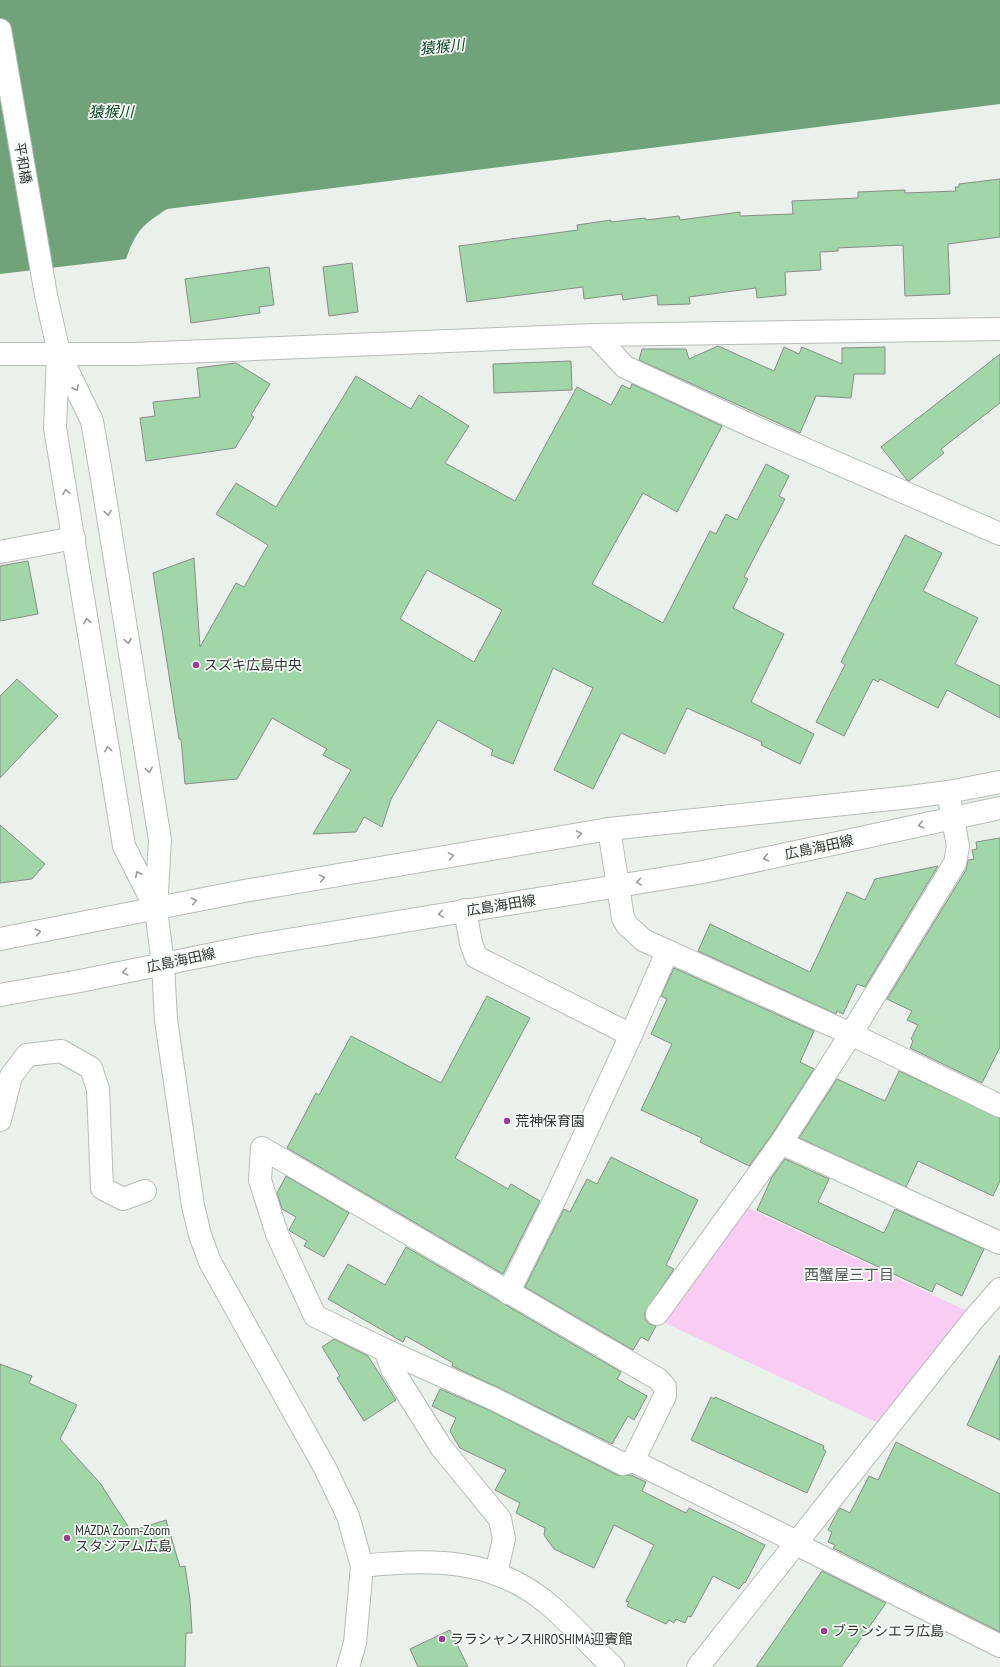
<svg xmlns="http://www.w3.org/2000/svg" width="1000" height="1667" font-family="'PT Sans Narrow','Noto Sans JP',sans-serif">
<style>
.green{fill:#f9cdf3}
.water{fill:#70a379}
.building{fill:#a1d6a9;stroke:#878d87;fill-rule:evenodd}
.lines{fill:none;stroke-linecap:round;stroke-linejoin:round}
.street-casing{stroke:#b6bdb7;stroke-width:24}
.secondary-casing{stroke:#b6bdb7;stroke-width:24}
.street{stroke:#fff;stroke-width:22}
.secondary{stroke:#fff;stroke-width:22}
.oneway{stroke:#989a98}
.poi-dot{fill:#a13799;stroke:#f7fef8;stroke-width:1.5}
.labels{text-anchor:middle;stroke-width:3.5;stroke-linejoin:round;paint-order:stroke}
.street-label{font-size:14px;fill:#313432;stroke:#f7fef8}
.poi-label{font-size:14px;fill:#313432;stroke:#f7fef8;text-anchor:start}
.water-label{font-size:15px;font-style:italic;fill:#0a461e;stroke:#f7fef8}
.neighbourhood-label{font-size:15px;fill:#525853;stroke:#f7fef8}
</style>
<rect width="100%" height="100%" fill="#eaf1eb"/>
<path class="green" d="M744,1206L969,1312L880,1424L661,1321Z"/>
<path class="water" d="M0,0H1000V104L167,209C142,225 136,231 126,259L0,274Z"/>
<g class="building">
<path d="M1000,179V237L948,244L950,294L905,296L903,245L838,248V251L820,252L821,270L785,272L786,295L757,298L756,288L689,297L690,304L658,305L657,295L623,300L622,294L584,299L583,287L467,302L459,246L578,230L577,225L611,220V222L645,218L646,220L679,216L680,220L740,212V216L793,214L792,201L858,198V192L905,190V193L956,191L955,187H959V184Z"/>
<path d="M352,263L358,312L329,316L323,267Z"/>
<path d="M269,267L274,305L259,307L260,313L191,323L185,279Z"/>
<path d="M718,346L774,371L784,347L799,354L802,347L842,364V348L885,347V374H854L851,398L816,396L800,433L639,360L642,349H686L689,359Z"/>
<path d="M1000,354V403L941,449L944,453L909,481L907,480L881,447Z"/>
<path d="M571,361L572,390L494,393L493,364Z"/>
<path d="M236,363L270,384L251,415L254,417L235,448L146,461L140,418L155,416L153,402L200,397L197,368Z"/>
<path d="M356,376L411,409L419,395L469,426L445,463L515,501L577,387L611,405L622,385L630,389L632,384L722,426L677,512L643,493L592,584L663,623L710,531L716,534L726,514L737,520L766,464L789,476L779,496L785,499L744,577L748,579L733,608L784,634L751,702L814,734L800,764L761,745L762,742L687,708L665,754L621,733L593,789L554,770L593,688L553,668L513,764L491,755L493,750L438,720L391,799L382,827L364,817L356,832L313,834L351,770L323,755L327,749L272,718L237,779L185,784L181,739H179L153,573L194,558L200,647L236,583L244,587L268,545L216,514L236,483L276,507ZM427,570L502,610L474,662L400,619Z"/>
<path d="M905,535L942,553L923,591L978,618L955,664L1000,686V718L947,690L938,708L880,679L878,682L873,679L844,736L816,722L845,665L841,662Z"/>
<path d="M28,561L38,614L0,621V566Z"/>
<path d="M17,679L58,716L0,778V696Z"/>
<path d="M0,825L45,864L32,879L0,883Z"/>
<path d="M1000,838V1047L982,1083L910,1048L913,1041L911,1039L918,1025L907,1020L912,1011L887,999L966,870L968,860L974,859L972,850L977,849L976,842Z"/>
<path d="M938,866L865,987L857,984L843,1014L837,1011L836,1014L698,951L710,924L810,972L847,892L865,900L875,879Z"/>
<path d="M674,968L814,1031L800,1062L814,1069L771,1136L749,1166L700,1142L702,1138L641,1110L672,1044L651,1034L667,999L661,996Z"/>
<path d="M487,996L530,1018L455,1158L508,1189L511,1184L540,1201L503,1274L287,1148L316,1093L319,1095L351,1036L441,1083Z"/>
<path d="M899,1071L1000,1118V1181L993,1196L918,1161L906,1187L799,1138L837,1079L885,1101Z"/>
<path d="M611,1157L698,1200L666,1265L674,1269L645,1312V1319L649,1324L656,1326L648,1341L641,1337L633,1350L525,1287L564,1209L570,1212L587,1179L597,1184Z"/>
<path d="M785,1159L829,1179L818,1202L884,1233L895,1209L984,1249L962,1296L936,1283L932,1292L757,1210L772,1177Z"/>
<path d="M286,1176L349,1213L324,1257L304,1246L307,1241L290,1231L289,1230L296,1217L282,1209L277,1193Z"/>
<path d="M406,1247L621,1372L617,1379L647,1396L634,1420L628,1416L612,1444L499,1388L452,1366L453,1363L406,1336L403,1342L328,1299L348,1264L385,1285Z"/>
<path d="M334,1339L368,1356L396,1400L364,1421L337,1378L340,1376L322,1347Z"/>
<path d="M1000,1355V1440L967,1425Z"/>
<path d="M0,1364L32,1376L29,1383L77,1405L60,1439L100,1483L131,1531L166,1520L180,1567L185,1566L190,1599L192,1633H186L185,1667H0Z"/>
<path d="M440,1389L489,1410L617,1475H631L646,1482L642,1491L686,1513L689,1508L765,1545L745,1583L744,1582L739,1589L713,1576L691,1617L688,1616L685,1623L676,1619L674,1623L669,1620L666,1624L627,1606L629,1602L626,1601L654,1545L614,1525L594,1568L554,1549L544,1535L545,1528L516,1513L520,1503L495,1490L506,1470L460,1448L450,1431L456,1418L432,1406Z"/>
<path d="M711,1397L714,1399L715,1397L824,1446L823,1449L826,1451L807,1493L691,1440Z"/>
<path d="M896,1442L1000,1494V1632L833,1548L835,1545L828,1542L832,1532L828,1530L838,1511L840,1508L850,1513L869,1476L878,1480Z"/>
<path d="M822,1571L886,1603L841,1667H756Z"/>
<path d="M450,1630L468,1667H418L410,1649Z"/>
</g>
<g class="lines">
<defs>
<g id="street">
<path d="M595,335L625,367L754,427L1000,534"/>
<path d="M0,354H134L595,335L1000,329"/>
<path d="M0,552L74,538"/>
<path d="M609,829L623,918L627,925L643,940L851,1034L1000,1106"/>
<path d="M465,910L471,943L476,957L631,1035L555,1199L508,1293"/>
<path d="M631,1035L667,952"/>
<path d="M0,1120L11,1076L27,1055L61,1051L91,1068L98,1089L102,1188L123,1199L145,1191"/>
<path d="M781,1143L1000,1243"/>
<path d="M657,1314L781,1143L851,1034L955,863L958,846L948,792"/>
<path d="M385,1350L392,1369L441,1447L500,1519L504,1539L496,1573"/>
<path d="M633,1461L665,1396V1387L658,1379L262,1148L260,1180L277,1234L315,1316L385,1350L494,1399L623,1464L633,1461L787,1537L806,1549L1000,1646"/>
<path d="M362,1566C433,1558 498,1558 554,1609C574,1627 593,1648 613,1667"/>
<path d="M698,1667L973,1320L1000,1289"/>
</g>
<g id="secondary">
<path d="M0,30L46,295L59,353L92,421L102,479L160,840L156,909L163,964L166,1020L193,1206L200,1235L210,1262L325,1468L348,1516L362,1566L355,1643L348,1667"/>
<path d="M58,356L55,428L124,846L156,909"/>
<path d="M0,939L244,891L609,829L910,797L948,792L1000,782"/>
<path d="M0,995L80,981L252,946L703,872L1000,808"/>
</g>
</defs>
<use href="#street" class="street-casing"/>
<use href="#secondary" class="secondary-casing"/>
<use href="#street" class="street"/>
<use href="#secondary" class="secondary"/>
</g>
<defs><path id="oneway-chevron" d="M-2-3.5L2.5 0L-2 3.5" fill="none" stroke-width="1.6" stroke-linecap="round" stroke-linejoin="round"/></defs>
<g class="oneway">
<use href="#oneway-chevron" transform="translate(76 388) rotate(64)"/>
<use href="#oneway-chevron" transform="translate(66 492) rotate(-99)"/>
<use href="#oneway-chevron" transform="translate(108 513) rotate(81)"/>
<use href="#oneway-chevron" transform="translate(87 621) rotate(-99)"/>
<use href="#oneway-chevron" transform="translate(128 641) rotate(81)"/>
<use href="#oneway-chevron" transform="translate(108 749) rotate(-99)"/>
<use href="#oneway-chevron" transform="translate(149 770) rotate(81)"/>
<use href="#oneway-chevron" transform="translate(921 825) rotate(168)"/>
<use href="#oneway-chevron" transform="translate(579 834) rotate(-10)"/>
<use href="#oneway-chevron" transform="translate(451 856) rotate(-10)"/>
<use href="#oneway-chevron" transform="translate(766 858) rotate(168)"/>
<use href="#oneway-chevron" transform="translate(138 874) rotate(-117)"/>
<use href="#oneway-chevron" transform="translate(322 878) rotate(-10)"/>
<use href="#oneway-chevron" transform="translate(639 882) rotate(171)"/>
<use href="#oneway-chevron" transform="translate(194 901) rotate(-12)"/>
<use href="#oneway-chevron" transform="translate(441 914) rotate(171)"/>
<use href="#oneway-chevron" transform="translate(38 932) rotate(-10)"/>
<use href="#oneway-chevron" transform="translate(125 972) rotate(168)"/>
</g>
<g class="poi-dot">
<circle cx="196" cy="665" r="4"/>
<circle cx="507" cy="1121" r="4"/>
<circle cx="67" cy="1538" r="4"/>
<circle cx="824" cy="1631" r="4"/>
<circle cx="442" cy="1639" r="4"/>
</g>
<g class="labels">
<g class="street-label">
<text transform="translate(23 163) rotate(80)" y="5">平和橋</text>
<text transform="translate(819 847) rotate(-12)" y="5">広島海田線</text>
<text transform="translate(501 905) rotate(-9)" y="5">広島海田線</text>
<text transform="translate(181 960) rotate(-12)" y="5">広島海田線</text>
</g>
<g class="poi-label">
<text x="204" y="670">スズキ広島中央</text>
<text x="515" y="1126">荒神保育園</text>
<text x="75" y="1535">MAZDA Zoom-Zoom<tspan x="75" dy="16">スタジアム広島</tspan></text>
<text x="832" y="1636">ブランシエラ広島</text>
<text x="450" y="1644">ララシャンスHIROSHIMA迎賓館</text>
</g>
<g class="water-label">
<text transform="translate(442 47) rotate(-6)" y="5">猿猴川</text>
<text x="111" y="117">猿猴川</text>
</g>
<g class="neighbourhood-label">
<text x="849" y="1280">西蟹屋三丁目</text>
</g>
</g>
</svg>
